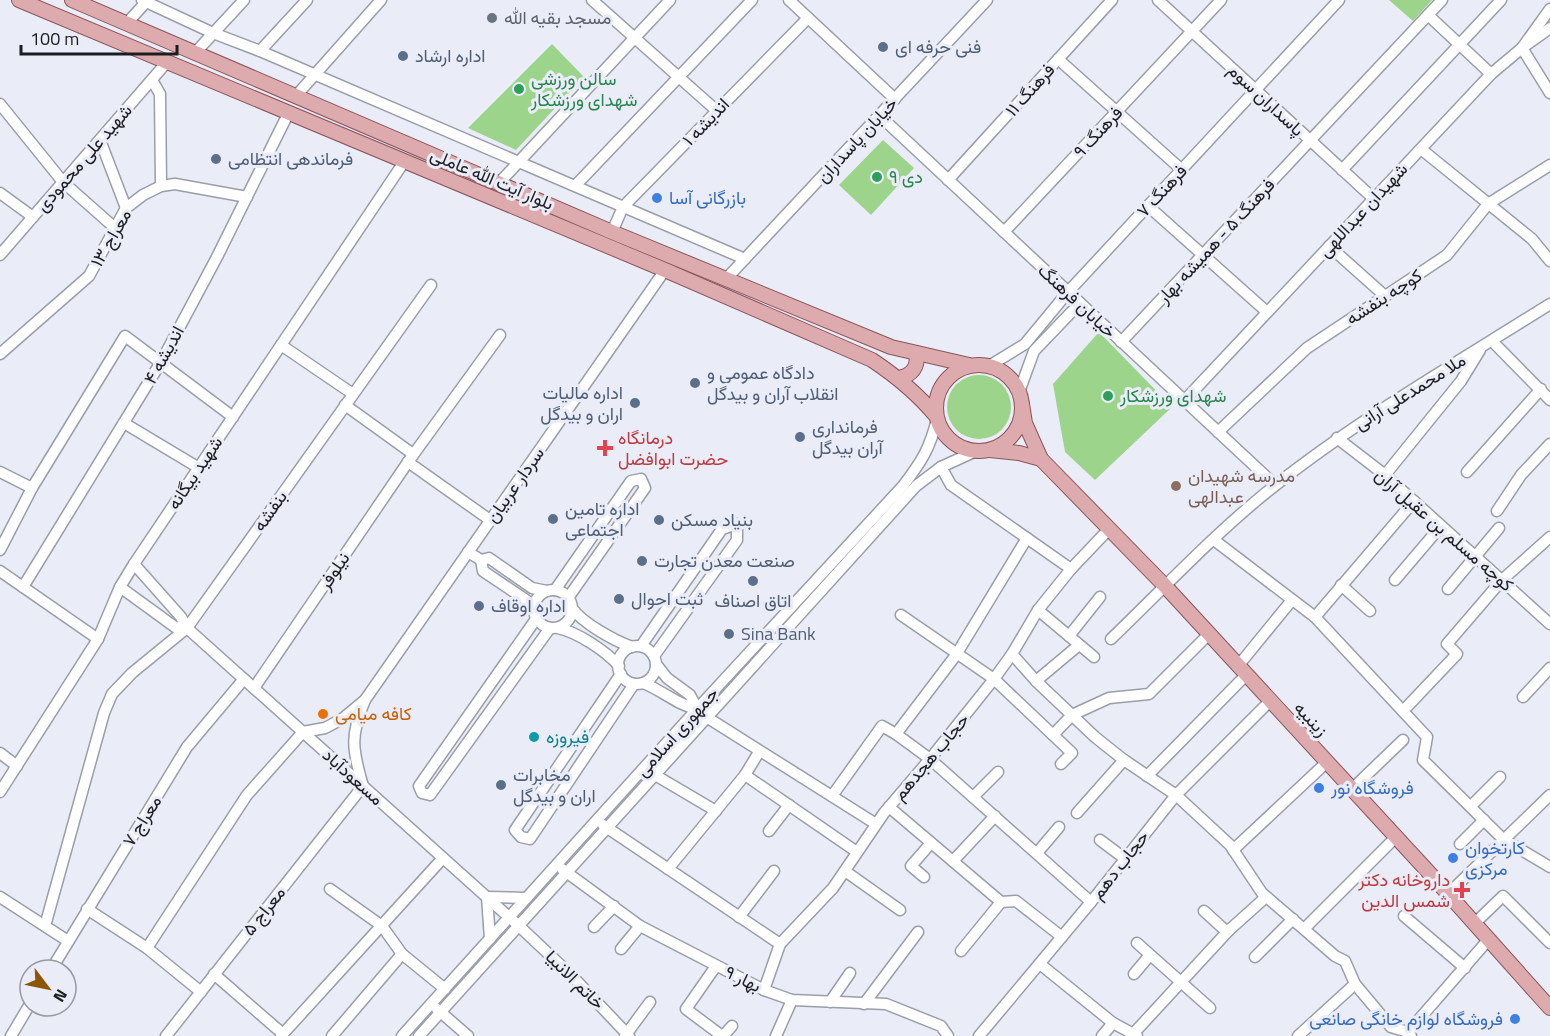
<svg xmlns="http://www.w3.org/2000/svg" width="1550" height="1036" font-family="'Titillium Web',Vazirmatn,sans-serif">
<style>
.green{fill:#9cd48c}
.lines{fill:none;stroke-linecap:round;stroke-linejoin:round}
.minor-casing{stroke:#9c9ea7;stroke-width:13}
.major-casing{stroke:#8a555a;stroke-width:16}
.minor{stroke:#fff;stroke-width:10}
.major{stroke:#ddabae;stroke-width:14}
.worship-dot{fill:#6b7280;stroke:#eaecf7;stroke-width:2}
.service-dot{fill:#5c6f8a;stroke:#eaecf7;stroke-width:2}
.leisure-dot{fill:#2e9e5b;stroke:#eaecf7;stroke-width:2}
.shop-dot{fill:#3f7fe0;stroke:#eaecf7;stroke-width:2}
.health-dot{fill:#e0444e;stroke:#eaecf7;stroke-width:2}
.education-dot{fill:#8d6e63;stroke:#eaecf7;stroke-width:2}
.food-dot{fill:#e8710a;stroke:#eaecf7;stroke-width:2}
.culture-dot{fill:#0f9aa8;stroke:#eaecf7;stroke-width:2}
.labels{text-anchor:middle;stroke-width:6;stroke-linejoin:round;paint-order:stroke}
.worship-label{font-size:18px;fill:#5b616d;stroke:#eaecf7;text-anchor:start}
.service-label{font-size:18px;fill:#4e5e75;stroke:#eaecf7;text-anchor:start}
.leisure-label{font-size:18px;fill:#27864d;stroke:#eaecf7;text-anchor:start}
.street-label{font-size:18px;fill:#1c1d21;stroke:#eaecf7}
.shop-label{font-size:18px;fill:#366cbe;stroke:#eaecf7;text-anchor:start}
.health-label{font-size:18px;fill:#be3a42;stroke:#eaecf7;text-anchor:start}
.education-label{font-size:18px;fill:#785e54;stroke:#eaecf7;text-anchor:start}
.food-label{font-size:18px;fill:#c56008;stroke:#eaecf7;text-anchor:start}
.culture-label{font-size:18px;fill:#0d838f;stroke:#eaecf7;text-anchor:start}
</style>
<rect width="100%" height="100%" fill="#eaecf7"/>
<g class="green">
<path d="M1389,0H1432L1413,21Z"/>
<path d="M552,44L584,77L516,150L468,128Z"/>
<path d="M883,140L914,168L871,215L839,185Z"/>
<path d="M1099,332L1172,407L1095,480L1065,452L1053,384Z"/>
<circle cx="979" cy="407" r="32"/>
</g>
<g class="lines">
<defs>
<g id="minor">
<path d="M142,0L213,33L260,51L745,259"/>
<path d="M592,0L717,111"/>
<path d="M789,0L895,99"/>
<path d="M1158,0L1374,199"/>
<path d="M1550,9L1522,48L1550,93"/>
<path d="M1428,15L1491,74"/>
<path d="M127,23L148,0"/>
<path d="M260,51L307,0"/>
<path d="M194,54L244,0"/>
<path d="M1058,59L1182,170"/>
<path d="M152,80L160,94L161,186"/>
<path d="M295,97L381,0"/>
<path d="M0,104L63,182L115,228"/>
<path d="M880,116L1275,485"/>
<path d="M100,140L126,208"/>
<path d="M1421,149L1532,239L1550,261"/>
<path d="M1342,170L1501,0"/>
<path d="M948,180L1112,0"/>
<path d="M499,183L670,0"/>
<path d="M575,186L752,0"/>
<path d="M0,193L33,217"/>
<path d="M1148,206L1267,312"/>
<path d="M612,232L623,207L808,18"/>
<path d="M1004,232L1221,0"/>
<path d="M1329,246L1385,296"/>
<path d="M0,255L167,62"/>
<path d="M726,279L987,0"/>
<path d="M1492,341L1550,400"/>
<path d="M1121,342L1442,0"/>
<path d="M281,345L353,394"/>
<path d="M0,354L89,276L126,208L143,195L161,186L175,184L247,197"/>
<path d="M989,366L1025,344L1068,292L1339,0"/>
<path d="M1019,392L1034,351L1080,303"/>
<path d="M1184,401L1491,74L1522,48L1550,28"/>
<path d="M345,405L413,454"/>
<path d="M124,423L199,468"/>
<path d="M1218,432L1307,348L1447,255L1488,204L1550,165"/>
<path d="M1337,438L1385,475L1550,624"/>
<path d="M408,462L490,520"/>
<path d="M941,467L951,485L1071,569"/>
<path d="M0,472L32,488"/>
<path d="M1467,472L1541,389"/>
<path d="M1385,475L1461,381L1480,350"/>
<path d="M1497,511L1521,475L1550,444"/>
<path d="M1214,540L1315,617L1427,737L1423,760L1503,839L1550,867"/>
<path d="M0,550L32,488L125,336L233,417"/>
<path d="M468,552L481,560L489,558L532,588L547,591"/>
<path d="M481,560L483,571L526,600L534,611"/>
<path d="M134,564L181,617L187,628L519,926L573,977L629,1036"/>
<path d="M0,571L98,639"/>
<path d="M1395,580L1441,526"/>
<path d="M1341,585L1370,611"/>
<path d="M23,587L161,362L217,257L288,114"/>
<path d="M120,587L175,627L187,628"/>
<path d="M1448,589L1499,528"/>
<circle cx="553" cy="609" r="19"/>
<path d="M555,590L631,481L641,479L645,488L568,598"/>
<path d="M572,608C582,623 615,641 632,647"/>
<path d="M1038,610L1094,657"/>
<path d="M901,615L994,679L1072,753L1061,764"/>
<path d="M1315,617L1414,501"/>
<path d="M536,619L419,786L422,793L430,795L550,628"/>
<path d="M558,628C577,632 606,651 619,666"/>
<path d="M1069,636L1100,597"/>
<path d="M1111,639C1164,588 1219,529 1277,484C1362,417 1458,362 1550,304"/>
<path d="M641,646L722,529L737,524V540L654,656"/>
<circle cx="637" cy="665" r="19"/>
<path d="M1012,654L1036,681L1095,737L1124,760L1176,795L1230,845L1262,893L1335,956L1345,961L1355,984L1391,1027L1408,1032L1411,1036"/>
<path d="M656,664L667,678L690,695L697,709L708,718L876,824"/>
<path d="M1238,666L1292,600"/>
<path d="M621,674L515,830L521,837L530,839L634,684"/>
<path d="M1036,681L1079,645"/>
<path d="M643,683C662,690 677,705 697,709"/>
<path d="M254,688L408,462L500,335"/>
<path d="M1523,697L1550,668"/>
<path d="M365,700L665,270"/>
<path d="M1403,711L1457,654L1447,644L1502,580L1550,537"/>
<path d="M896,734L930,759L1091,902"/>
<path d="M1053,735L1072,715L1109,698L1149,694L1209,634"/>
<path d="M0,753L17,766"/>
<path d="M655,775L716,811"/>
<path d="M745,775L857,852"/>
<path d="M1147,776L1246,675"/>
<path d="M1352,789L1403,740"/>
<path d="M0,792L98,639L120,587L134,564L404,162"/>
<path d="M832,796L882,726L896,734L956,655L1027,538"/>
<path d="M973,797L998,772"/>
<path d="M1471,806L1500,777"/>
<path d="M889,807L1001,902L961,951"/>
<path d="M1077,813L1124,760"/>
<path d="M603,825L780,944"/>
<path d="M769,831L789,805"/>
<path d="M1100,840L1124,858"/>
<path d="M1460,844L1484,820"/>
<path d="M1233,850L1327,762"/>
<path d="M1037,853L1059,827"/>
<path d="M953,861L995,816"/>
<path d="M562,869L640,926L764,990L792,1000L886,1004L941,1026L948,1036"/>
<path d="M668,869L745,775L759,752"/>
<path d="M845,871L900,910"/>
<path d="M924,877L911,866L931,843"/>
<path d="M330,889L382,926L402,954L445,989"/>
<path d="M1448,894L1550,795"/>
<path d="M0,897L68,941"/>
<path d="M1001,902L1016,901L1062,937"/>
<path d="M87,909L147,948L201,992"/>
<path d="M1204,911L1227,932L1266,897"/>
<path d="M1404,916L1465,968"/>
<path d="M739,917L774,871"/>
<path d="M1475,923L1503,896L1550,943"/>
<path d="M45,926L104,713L112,694L132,673L187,628L431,285"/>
<path d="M594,927L614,906"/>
<path d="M1304,929L1396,837"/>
<path d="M490,939L487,897L527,898"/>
<path d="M1137,943L1210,1008"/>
<path d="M147,948L247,795L303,732L325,728L342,719L365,700C350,735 352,749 363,786L166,1036"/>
<path d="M621,949L640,926"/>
<path d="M1255,957L1293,919"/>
<path d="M1040,964L1113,1023L1137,1036"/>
<path d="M716,966L686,1009L722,1036"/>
<path d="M51,970L187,747L244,679"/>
<path d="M214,974L283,1034"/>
<path d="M1134,974L1150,955"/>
<path d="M764,990L780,944L833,888L884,813L930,759L994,679L1012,654L1038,610L1071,569L1109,529"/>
<path d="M830,1002L850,973"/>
<path d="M864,1004L918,932"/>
<path d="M437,1009L468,1036"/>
<path d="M1408,1032L1489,939"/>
<path d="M1134,1033L1230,929"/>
<path d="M11,1036L30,1004"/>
<path d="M281,1036L443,858"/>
<path d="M332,1036L402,954"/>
<path d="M402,1036L697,709L903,486C921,462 930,449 937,419"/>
<path d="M419,1036L916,486L941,467L976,451"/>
<path d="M625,1036L650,1002"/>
<path d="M723,1036L732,1026"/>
<path d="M776,1036L792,1000"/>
<path d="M979,1036L1091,902L1176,795L1270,701"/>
<path d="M1102,1036L1113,1023"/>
<path d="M1298,1036L1355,984"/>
</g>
<g id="major">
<path d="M19,0L665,270L872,360C896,376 917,393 936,416"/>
<path d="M72,0L612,232L891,347L969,365"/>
<circle cx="979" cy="408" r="43"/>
<path d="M899,378C912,375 919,367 916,353"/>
<path d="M1022,404L1025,423L1041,459L1166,587L1433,877L1550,1008"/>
<path d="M990,450L1019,453L1041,459"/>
</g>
</defs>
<use href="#minor" class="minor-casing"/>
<use href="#major" class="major-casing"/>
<use href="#minor" class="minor"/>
<use href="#major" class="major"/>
</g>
<circle class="worship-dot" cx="492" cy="18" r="6"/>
<g class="service-dot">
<circle cx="883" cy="47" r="6"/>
<circle cx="403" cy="56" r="6"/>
<circle cx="216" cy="159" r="6"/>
<circle cx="695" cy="383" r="6"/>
<circle cx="635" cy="403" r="6"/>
<circle cx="800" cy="437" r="6"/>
<circle cx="553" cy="519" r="6"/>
<circle cx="659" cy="520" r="6"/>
<circle cx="642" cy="561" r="6"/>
<circle cx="753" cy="581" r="6"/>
<circle cx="619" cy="599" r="6"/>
<circle cx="479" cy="606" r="6"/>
<circle cx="729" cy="634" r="6"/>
<circle cx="501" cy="785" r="6"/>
</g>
<g class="leisure-dot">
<circle cx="519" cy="89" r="6"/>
<circle cx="877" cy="177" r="6"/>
<circle cx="1108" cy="396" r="6"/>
</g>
<g class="shop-dot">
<circle cx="657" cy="198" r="6"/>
<circle cx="1319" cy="788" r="6"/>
<circle cx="1453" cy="858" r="6"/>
<circle cx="1515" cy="1019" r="6"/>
</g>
<g class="health-dot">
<path d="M602 439h6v6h6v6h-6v6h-6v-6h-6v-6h6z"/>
<path d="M1459 881h6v6h6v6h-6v6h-6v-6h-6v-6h6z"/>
</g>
<circle class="education-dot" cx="1176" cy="486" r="6"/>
<circle class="food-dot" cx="323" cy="714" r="6"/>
<circle class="culture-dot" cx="534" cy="737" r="6"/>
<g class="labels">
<g class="worship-label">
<text x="504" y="24">مسجد بقیه الله</text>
</g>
<g class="service-label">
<text x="895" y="53">فنی حرفه ای</text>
<text x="415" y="62">اداره ارشاد</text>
<text x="228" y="165">فرماندهی انتظامی</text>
<text x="707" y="379">دادگاه عمومی و<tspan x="707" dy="21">انقلاب آران و بیدگل</tspan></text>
<text x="623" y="399" text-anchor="end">اداره مالیات<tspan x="623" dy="21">اران و بیدگل</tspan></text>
<text x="812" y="433">فرمانداری<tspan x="812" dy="21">آران بیدگل</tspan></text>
<text x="565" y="515">اداره تامین<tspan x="565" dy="21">اجتماعی</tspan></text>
<text x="671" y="526">بنیاد مسکن</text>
<text x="654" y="567">صنعت معدن تجارت</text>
<text x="631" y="605">ثبت احوال</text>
<text x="753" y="607" text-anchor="middle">اتاق اصناف</text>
<text x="491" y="612">اداره اوقاف</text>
<text x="741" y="640">Sina Bank</text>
<text x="513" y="781">مخابرات<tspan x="513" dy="21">اران و بیدگل</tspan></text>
</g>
<g class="leisure-label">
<text x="531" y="85">سالن ورزشی<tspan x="531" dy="21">شهدای ورزشکار</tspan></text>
<text x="889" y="183">۹ دی</text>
<text x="1120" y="402">شهدای ورزشکار</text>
</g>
<g class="street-label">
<text transform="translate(1030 90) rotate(-48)" y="6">فرهنگ ۱۱</text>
<text transform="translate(1266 100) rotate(43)" y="6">پاسداران سوم</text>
<text transform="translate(706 122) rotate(-46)" y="6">اندیشه ۱</text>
<text transform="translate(1098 132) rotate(-47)" y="6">فرهنگ ۹</text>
<text transform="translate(857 140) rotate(-47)" y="6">خیابان پاسداران</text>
<text transform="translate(84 158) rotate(-49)" y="6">شهید علی محمودی</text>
<text transform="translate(492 179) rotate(23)" y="6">بلوار آیت‌ الله عاملی</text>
<text transform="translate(1162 191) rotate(-47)" y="6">فرهنگ ۷</text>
<text transform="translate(1363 210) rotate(-47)" y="6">شهیدان عبداللهی</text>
<text transform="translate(111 238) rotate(-60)" y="6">معراج ۱۳</text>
<text transform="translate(1216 241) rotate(-47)" y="6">فرهنگ ۵ - همیشه بهار</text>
<text transform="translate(1384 297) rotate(-33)" y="6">کوچه بنفشه</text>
<text transform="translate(1077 301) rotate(43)" y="6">خیابان فرهنگ</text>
<text transform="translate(164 355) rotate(-61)" y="6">اندیشه ۴</text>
<text transform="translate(1410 392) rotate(-32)" y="6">ملا محمدعلی آرانی</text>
<text transform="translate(195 473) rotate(-56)" y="6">شهید بیگانه</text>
<text transform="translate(515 485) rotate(-55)" y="6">سردار عربیان</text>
<text transform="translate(270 511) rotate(-55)" y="6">بنفشه</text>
<text transform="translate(1444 530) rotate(41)" y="6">کوچه مسلم بن عقیل آران</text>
<text transform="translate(334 571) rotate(-56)" y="6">نیلوفر</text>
<text transform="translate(1311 719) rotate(47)" y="6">زینبیه</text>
<text transform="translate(677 732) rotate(-48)" y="6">جمهوری اسلامی</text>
<text transform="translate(931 757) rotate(-50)" y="6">حجاب هجدهم</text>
<text transform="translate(353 777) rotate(42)" y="6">مسعودآباد</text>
<text transform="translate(142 821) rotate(-58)" y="6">معراج ۷</text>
<text transform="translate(1120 865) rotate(-52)" y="6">حجاب دهم</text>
<text transform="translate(264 911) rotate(-52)" y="6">معراج ۵</text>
<text transform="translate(743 979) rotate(26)" y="6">بهار ۹</text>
<text transform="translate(575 980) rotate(45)" y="6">خاتم الانبیا</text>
</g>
<g class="shop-label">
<text x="669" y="204">بازرگانی آسا</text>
<text x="1331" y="794">فروشگاه نور</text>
<text x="1465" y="854">کارتخوان<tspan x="1465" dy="21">مرکزی</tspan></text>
<text x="1503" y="1025" text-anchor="end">فروشگاه لوازم خانگی صانعی</text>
</g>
<g class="health-label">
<text x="618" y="444">درمانگاه<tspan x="618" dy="21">حضرت ابوافضل</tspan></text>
<text x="1450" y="886" text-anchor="end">داروخانه دکتر<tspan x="1450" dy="21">شمس الدین</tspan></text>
</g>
<g class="education-label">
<text x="1188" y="482">مدرسه شهیدان<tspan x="1188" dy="21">عبدالهی</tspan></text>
</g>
<g class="food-label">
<text x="335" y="720">کافه میامی</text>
</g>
<g class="culture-label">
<text x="546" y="743">فیروزه</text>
</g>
</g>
<g transform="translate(48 988) rotate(122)"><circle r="28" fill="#eaecf7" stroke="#9899a1" stroke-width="1.5"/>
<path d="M0-4.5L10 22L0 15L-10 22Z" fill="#8c5609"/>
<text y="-9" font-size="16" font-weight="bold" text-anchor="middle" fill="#1c1d21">N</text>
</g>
<path d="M21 45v9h156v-9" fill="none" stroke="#1c1d21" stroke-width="3"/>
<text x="30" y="45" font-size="18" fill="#1c1d21" stroke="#eaecf7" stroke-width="4.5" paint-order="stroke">100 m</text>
</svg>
